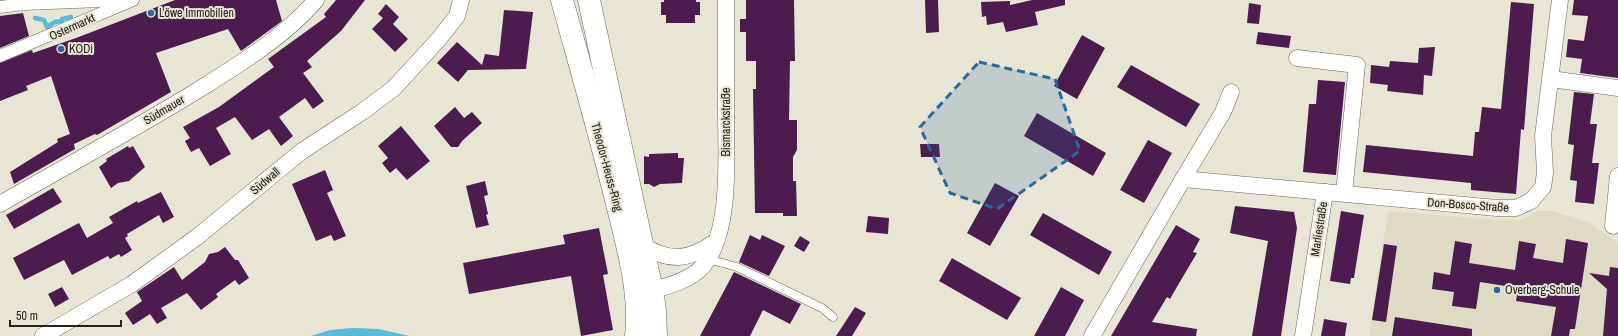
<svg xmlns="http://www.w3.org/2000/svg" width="1618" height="336" font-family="'Archivo Narrow',sans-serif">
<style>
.built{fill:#dedac3}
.water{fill:#58bbda}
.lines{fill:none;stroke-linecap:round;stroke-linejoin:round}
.stream{stroke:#58bbda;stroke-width:4.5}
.building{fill:#4c1c4e}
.service-casing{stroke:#686658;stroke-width:9}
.pedestrian-casing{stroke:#686658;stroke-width:13}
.minor-casing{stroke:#686658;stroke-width:17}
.secondary-casing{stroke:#686658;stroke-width:23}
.service{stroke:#fff;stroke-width:8}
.pedestrian{stroke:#fff;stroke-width:12}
.minor{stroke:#fff;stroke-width:16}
.secondary{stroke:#fff;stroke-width:22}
.marked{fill:#29699f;fill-opacity:0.2;stroke:#29699f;stroke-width:3;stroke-dasharray:8 5;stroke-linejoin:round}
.poi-dot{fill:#29699f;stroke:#e8e5d5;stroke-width:1.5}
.labels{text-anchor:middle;stroke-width:4;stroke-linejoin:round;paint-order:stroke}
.poi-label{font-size:12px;fill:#22211b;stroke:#e8e5d5;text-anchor:start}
.street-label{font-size:12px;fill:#22211b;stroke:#e8e5d5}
</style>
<rect width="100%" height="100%" fill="#e8e5d5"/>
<path class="built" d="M1388,211L1498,220H1522L1537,211H1553L1590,223L1618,243V336H1369Z"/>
<path class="water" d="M353,328L378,329L410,336H311L330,330Z"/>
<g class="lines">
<path class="stream" d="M35,18L44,20L47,27L55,22L62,21V19L71,17"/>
</g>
<g class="building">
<path d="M175,0H276L282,21L241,51L228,29L156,53L171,92L97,135L95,134L74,144L75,149L14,184L10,172L58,142L57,139L70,134L51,76L26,86L28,90L0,101V63L32,50L33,53L76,38Z"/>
<path d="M336,0H365L341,31L307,61L312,67L303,73L324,101L313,109L305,98L279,117L293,136L281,146L269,129L252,140L235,117L216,128L231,154L210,166L199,148L191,152L185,141L190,138L183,127L219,107L274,67L268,59L326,17L324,14Z"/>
<path d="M664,0H696V2H700V15H695V23H666V15H661V2H664Z"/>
<path d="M746,0H794L795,61H790L789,120H797V150L793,157V181H796L797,216H783V213H755L753,89H756V61H746V32H740V19H746Z"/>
<path d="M925,0H938L939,32L926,33Z"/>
<path d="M1032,0H1065V5L1035,12L1038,25L1006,32L1003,22L987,25L986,16L982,17L981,2L1010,1V5Z"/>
<path d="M1574,0H1618V78L1580,73L1582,59L1566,57L1568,39L1584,41L1588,16L1572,15Z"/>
<path d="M1511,2L1534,4L1524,130L1521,129L1516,194L1471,190V183L1363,172L1366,145L1473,156L1475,132H1479L1482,107L1501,109Z"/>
<path d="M1249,3L1261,5L1259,24L1247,23Z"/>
<path d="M386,4L399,17L393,24L408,39L395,52L372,29L383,18L378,14Z"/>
<path d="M504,10L533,12L526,69L468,70L458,82L437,63L457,42L482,65L485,54L499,56Z"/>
<path d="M23,13L29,36L0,48V16Z"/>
<path d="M1258,32L1291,36L1289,48L1256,44Z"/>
<path d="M1082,35L1105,48L1077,99L1054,86Z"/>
<path d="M1435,47L1432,76L1424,75L1423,95L1387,91L1388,85L1370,83L1371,65L1389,67L1390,61L1418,63L1419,48Z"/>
<path d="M1131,65L1200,104L1186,127L1117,87Z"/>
<path d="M1318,80L1345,82L1336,175L1303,172L1309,104H1316Z"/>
<path d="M1574,92L1594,94L1590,124H1597L1592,163H1599L1594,204L1575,202L1577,181L1570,180L1574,145L1568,144Z"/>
<path d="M455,107L464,118L472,112L482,123L462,141L458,147H451L434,126Z"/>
<path d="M1037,113L1106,153L1093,176L1024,136Z"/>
<path d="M401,126L430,161L407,180L396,168L390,173L382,163L388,158L378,146Z"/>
<path d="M1148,140L1172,153L1144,203L1120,190Z"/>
<path d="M920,144H939L940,157H921Z"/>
<path d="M128,146L129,148L133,146L145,167L129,181L118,183L111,188L99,167L107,161L106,159Z"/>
<path d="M678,153V158H684L682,183L660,184L654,187L649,184H644V156L649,157V154Z"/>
<path d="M325,170L333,190L327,193L346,236L334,241L331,235L316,241L292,184Z"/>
<path d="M485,181L488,195L484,196L488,214L486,215L489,225L476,228L466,186Z"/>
<path d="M995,183L1019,196L990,246L967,233Z"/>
<path d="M53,188L62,202L14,229L6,215Z"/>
<path d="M161,192L174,217L163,223L159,215L127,234L128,236L125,238L132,250L121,257L119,254L110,259L108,256L72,275L64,260L24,280L13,258L79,223L87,238L113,223L109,217L137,201L138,203Z"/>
<path d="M1235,206L1294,212L1297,228L1281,336H1252L1268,241L1230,233Z"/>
<path d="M1341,211L1364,215L1354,278H1351L1350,284L1330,281Z"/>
<path d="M1043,213L1112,252L1099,275L1030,235Z"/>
<path d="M868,216L889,218L888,234L866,232Z"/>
<path d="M1176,225L1200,239L1193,252L1197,253L1178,285L1170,299L1167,297L1152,322L1197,329L1196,336H1111Z"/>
<path d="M599,228L608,274L603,275L613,330L581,336L571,276L469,294L463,263L565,244L563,235Z"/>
<path d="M750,235L760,240L762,235L785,246L769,276L739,262Z"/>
<path d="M800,236L810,242L804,252L794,246Z"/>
<path d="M1566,239L1588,243L1575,329H1570L1569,336H1551L1556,307L1516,301L1518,288L1480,282L1476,309L1452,306L1454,292L1432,289L1434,272L1450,275L1455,241L1472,244L1469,263L1515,270L1519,241L1536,244L1533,258L1563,263Z"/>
<path d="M1384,244L1397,246L1386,322L1372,320Z"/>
<path d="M225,247L235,260H238L249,278L239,285L235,280L216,294L218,297L201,310L187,293L161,308L167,318L157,324L150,314L133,325L125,313L142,301L137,292L174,267L182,280L205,262L209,254L218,252Z"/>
<path d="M952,258L1021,298L1007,320L939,281Z"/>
<path d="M1610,267L1618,268V336H1603L1607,289L1589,273L1609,276Z"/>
<path d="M734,272L801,304L790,324L763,310L750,336H700Z"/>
<path d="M62,287L69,299L55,307L48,294Z"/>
<path d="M1061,287L1084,300L1065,336H1034Z"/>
<path d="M855,307L866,313L852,336H836Z"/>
<path d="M1395,317L1472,329V336H1392Z"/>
<path d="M1324,319L1347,323L1345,336H1321Z"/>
</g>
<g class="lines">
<defs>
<path id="service" d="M708,259L737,267L822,308L833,317"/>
<g id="pedestrian">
<path d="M0,7L24,4L126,0"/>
<path d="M0,56L133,0"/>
</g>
<g id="minor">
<path d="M1297,58L1357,65L1344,193"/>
<path d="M1551,79L1618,88"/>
<path d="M1183,179L1223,112L1231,92"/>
<path d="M0,204C65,167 131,131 195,92C235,67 286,36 316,0"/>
<path d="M1613,226L1618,176"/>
<path d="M642,245C670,263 689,260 715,242"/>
<path d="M652,290C669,286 691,280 703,266C732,232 726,155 726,112C726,75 726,37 726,0"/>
<path d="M43,336L132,284L197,237L302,151L362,112L394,88L438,40L457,16L461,0"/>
<path d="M1092,336L1183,179L1497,208H1516L1531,201L1543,187L1545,173L1543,136L1560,0"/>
<path d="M1303,336L1325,192"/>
</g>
<g id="secondary">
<path d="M562,0C581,69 601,138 618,208C628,247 641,296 636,336"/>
<path d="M589,0L652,290L655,310L656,336"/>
</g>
</defs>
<use href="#service" class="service-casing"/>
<use href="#pedestrian" class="pedestrian-casing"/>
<use href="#minor" class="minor-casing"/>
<use href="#secondary" class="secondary-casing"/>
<use href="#service" class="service"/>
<use href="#pedestrian" class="pedestrian"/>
<use href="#minor" class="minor"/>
<use href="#secondary" class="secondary"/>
</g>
<path class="marked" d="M979,62L1055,79L1080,151L997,209L950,193L920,127Z"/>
<g class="poi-dot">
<circle cx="151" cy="13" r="4"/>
<circle cx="61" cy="49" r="4"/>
<circle cx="1497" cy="290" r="4"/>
</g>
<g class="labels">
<g class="poi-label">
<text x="159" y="17">Löwe Immobilien</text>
<text x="69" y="53">KODi</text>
<text x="1505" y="294">Overberg-Schule</text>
</g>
<g class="street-label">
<text transform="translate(72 27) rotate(-24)" y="4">Ostermarkt</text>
<text transform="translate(164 110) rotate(-31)" y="4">Südmauer</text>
<text transform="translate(726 122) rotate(-90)" y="4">Bismarckstraße</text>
<text transform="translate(607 167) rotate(75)" y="4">Theodor-Heuss-Ring</text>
<text transform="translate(265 181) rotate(-40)" y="4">Südwall</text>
<text transform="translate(1468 205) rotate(4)" y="4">Don-Bosco-Straße</text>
<text transform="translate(1319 229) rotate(-81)" y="4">Marliestraße</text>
</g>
</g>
<path d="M10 320v6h111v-6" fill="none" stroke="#22211b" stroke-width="2"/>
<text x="16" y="320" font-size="12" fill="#22211b" stroke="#e8e5d5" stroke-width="3" paint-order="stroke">50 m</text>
</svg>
